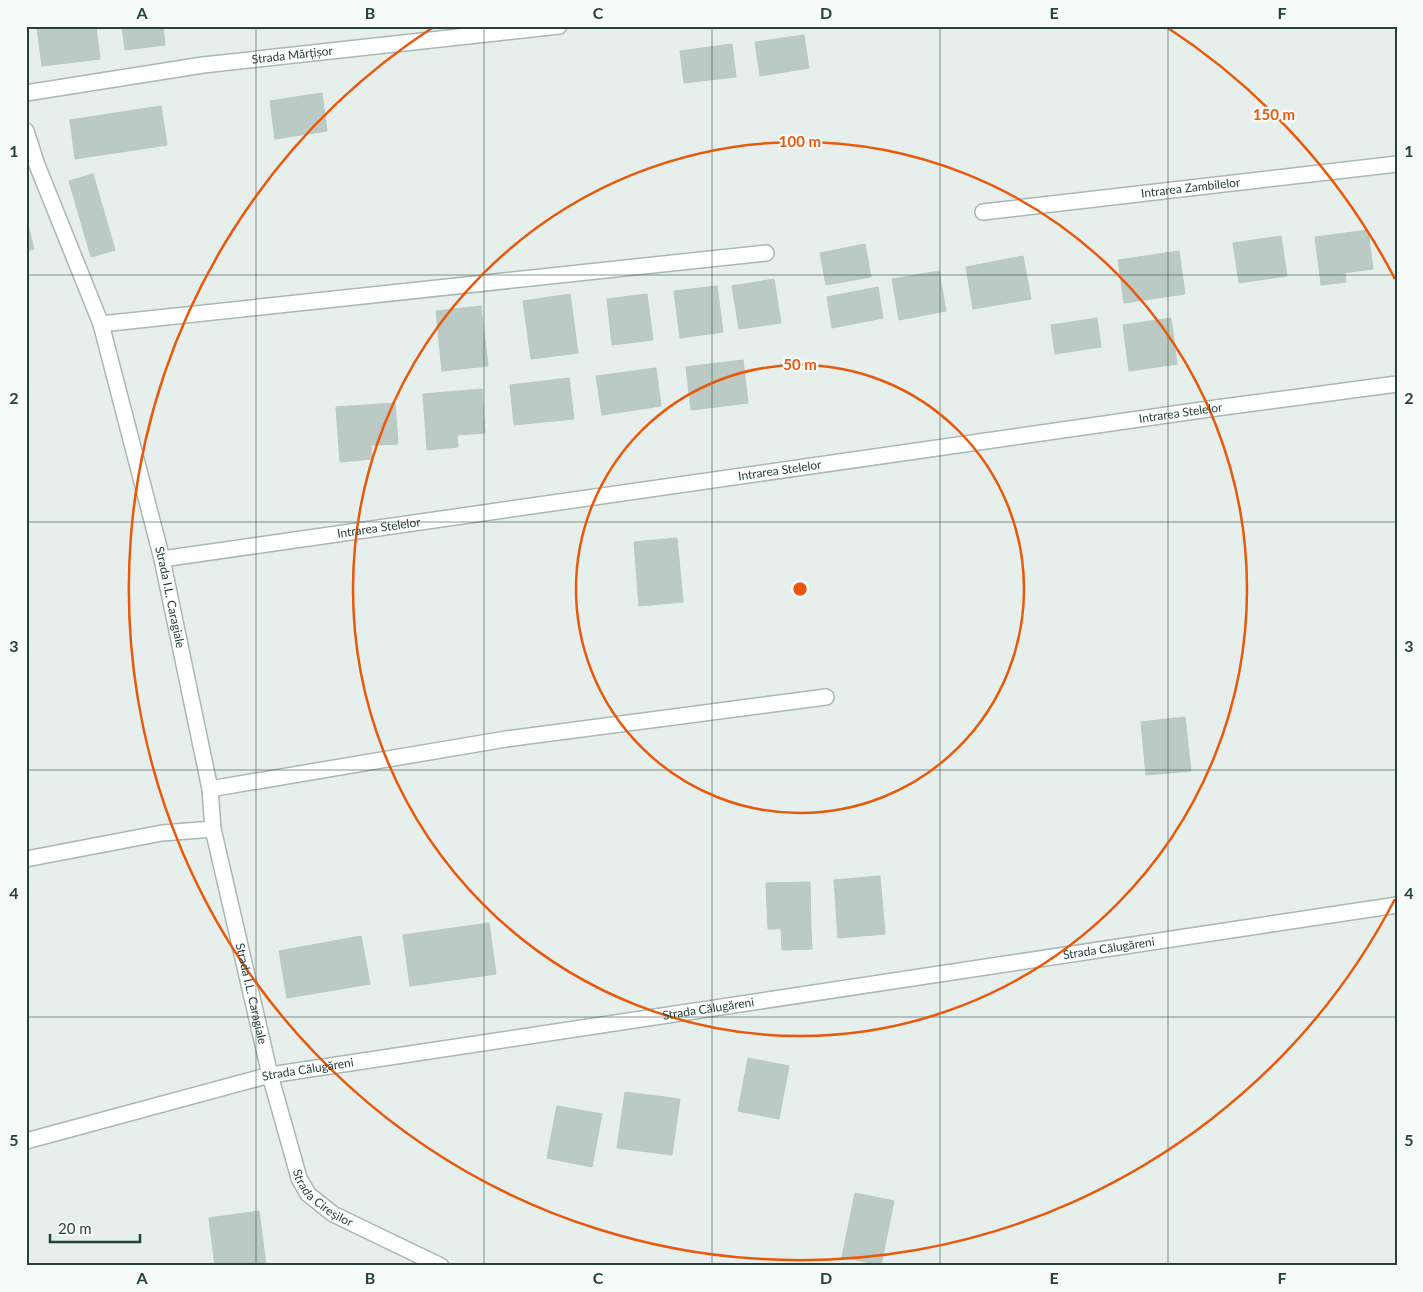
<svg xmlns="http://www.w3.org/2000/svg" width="1423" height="1292" font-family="Lato,sans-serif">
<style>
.building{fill:#bbcac4;stroke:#b8c9c2}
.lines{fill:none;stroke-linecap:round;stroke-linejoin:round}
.street-casing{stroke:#a8b8b2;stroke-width:18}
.street{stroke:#fff;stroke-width:15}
.grid{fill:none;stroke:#24423a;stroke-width:1;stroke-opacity:0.55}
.ring{fill:none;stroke:#e8590c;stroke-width:2.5}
.labels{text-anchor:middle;stroke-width:4.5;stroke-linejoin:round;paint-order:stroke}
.street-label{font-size:12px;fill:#24423a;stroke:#f7fbf9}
.centre{fill:#e8590c;stroke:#f7fbf9;stroke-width:2.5}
.ring-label{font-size:15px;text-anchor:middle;font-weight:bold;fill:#e8590c;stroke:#f7fbf9;stroke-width:4.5;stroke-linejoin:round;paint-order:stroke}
.neatline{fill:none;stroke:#24423a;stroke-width:2}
.grid-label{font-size:16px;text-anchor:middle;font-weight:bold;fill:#24423a}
</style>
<rect width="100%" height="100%" fill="#e6efeb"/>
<g class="building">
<path d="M47,26H96L100,59L42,66L37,28Z"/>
<path d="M122,26H163L165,45L125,50Z"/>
<path d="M804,35L809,68L760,76L755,42Z"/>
<path d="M732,44L736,77L684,83L680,51Z"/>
<path d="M322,93L327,131L275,139L270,101Z"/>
<path d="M161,106L167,145L75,159L70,120Z"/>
<path d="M93,174L115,250L91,257L69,181Z"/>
<path d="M26,217L34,249L26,251Z"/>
<path d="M1368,230L1373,269L1320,276L1315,237Z"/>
<path d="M1281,236L1287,276L1239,283L1233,243Z"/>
<path d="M865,244L871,277L826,285L820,253Z"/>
<path d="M1179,251L1185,294L1124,303L1118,260Z"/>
<path d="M1023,256L1031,299L973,309L966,267Z"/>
<path d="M939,271L946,311L899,320L892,279Z"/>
<path d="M1345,272L1346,282L1321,285L1320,276Z"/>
<path d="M774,279L781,323L739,329L732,286Z"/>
<path d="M717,286L723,332L680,338L674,291Z"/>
<path d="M878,287L883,318L832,328L827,297Z"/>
<path d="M570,294L578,353L531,359L523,301Z"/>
<path d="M647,294L653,340L612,345L607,299Z"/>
<path d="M481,306L488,366L442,371L436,311Z"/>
<path d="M1097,318L1101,347L1055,354L1051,325Z"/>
<path d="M1171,318L1177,364L1129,371L1123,325Z"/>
<path d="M743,360L748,403L691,410L686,367Z"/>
<path d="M656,368L661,406L602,415L596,376Z"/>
<path d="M569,378L574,419L514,425L510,385Z"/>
<path d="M482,389L485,433L457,435L458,447L427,450L423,394Z"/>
<path d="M395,403L398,444L371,445L372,459L340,462L336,407Z"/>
<path d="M677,538L683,602L639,606L634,542Z"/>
<path d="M1185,717L1191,771L1146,775L1141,722Z"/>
<path d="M880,876L885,934L838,938L834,880Z"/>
<path d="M810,882L811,928L768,929L766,883Z"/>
<path d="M489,923L496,974L410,986L403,935Z"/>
<path d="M811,928L812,949L782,950L781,929Z"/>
<path d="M361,936L370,984L287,998L279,951Z"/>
<path d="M748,1058L789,1066L779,1119L738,1111Z"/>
<path d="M625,1092L680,1099L672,1155L617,1148Z"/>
<path d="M557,1106L602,1114L592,1167L547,1158Z"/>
<path d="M855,1193L894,1201L881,1265L842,1257Z"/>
<path d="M259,1211L266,1265L215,1266L209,1218Z"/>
</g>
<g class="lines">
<defs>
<g id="street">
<path id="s1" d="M26,93L203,65L559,26"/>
<path id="s2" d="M26,131L37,165L101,324L162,559L210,789L213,829L270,1075L299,1178L308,1194L333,1214L441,1266"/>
<path id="s3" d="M983,212L1397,164"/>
<path d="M101,324L766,253"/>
<path id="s4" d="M162,559L1216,408L1397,384"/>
<path d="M210,789L506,739L826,697"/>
<path d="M26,859L162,833L213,829"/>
<path id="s5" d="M26,1141L270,1075L1397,905"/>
</g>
</defs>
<use href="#street" class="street-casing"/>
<use href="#street" class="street"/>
</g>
<path class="grid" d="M256,26V1266M484,26V1266M712,26V1266M940,26V1266M1168,26V1266M26,275H1397M26,522H1397M26,770H1397M26,1017H1397"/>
<g class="ring">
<circle cx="800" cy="589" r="224"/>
<circle cx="800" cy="589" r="447"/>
<path d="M1395 899A671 671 0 1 1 435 26M1165 26A671 671 0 0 1 1395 279"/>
</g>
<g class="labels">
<g class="street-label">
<text dy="4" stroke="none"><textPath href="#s1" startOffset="269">Strada Mărțișor</textPath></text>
<text dy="4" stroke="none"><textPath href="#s3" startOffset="209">Intrarea Zambilelor</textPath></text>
<text dy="4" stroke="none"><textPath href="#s4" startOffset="1029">Intrarea Stelelor</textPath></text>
<text dy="4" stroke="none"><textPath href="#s4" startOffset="624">Intrarea Stelelor</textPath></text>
<text dy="4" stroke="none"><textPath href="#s4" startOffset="219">Intrarea Stelelor</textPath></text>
<text dy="4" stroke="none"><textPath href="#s2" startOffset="489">Strada I.L. Caragiale</textPath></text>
<text dy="4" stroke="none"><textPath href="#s5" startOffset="1101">Strada Călugăreni</textPath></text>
<text dy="4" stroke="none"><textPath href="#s2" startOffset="894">Strada I.L. Caragiale</textPath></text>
<text dy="4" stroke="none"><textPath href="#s5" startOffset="696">Strada Călugăreni</textPath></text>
<text dy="4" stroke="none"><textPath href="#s5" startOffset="291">Strada Călugăreni</textPath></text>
<text dy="4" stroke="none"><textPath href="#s2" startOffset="1116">Strada Cireșilor</textPath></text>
</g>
</g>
<circle cx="800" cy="589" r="8" class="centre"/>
<g class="ring-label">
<text x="1274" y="120">150 m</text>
<text x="800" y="147">100 m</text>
<text x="800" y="370">50 m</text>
</g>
<rect width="1423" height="1292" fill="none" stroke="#f7fbf9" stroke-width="55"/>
<path d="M50 1234v8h90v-8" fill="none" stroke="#24423a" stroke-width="2.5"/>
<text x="58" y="1234" font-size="15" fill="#24423a" stroke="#f7fbf9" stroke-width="4" paint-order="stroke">20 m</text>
<rect x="28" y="28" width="1368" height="1236" class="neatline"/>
<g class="grid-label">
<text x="142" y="19">A</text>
<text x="370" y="19">B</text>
<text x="598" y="19">C</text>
<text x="826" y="19">D</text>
<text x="1054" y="19">E</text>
<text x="1282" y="19">F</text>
<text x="14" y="157">1</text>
<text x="1409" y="157">1</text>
<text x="14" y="404">2</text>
<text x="1409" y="404">2</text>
<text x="14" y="652">3</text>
<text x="1409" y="652">3</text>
<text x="14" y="899">4</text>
<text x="1409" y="899">4</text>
<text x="14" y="1146">5</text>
<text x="1409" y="1146">5</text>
<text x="142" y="1284">A</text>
<text x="370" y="1284">B</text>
<text x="598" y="1284">C</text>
<text x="826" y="1284">D</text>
<text x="1054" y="1284">E</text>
<text x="1282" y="1284">F</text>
</g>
</svg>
